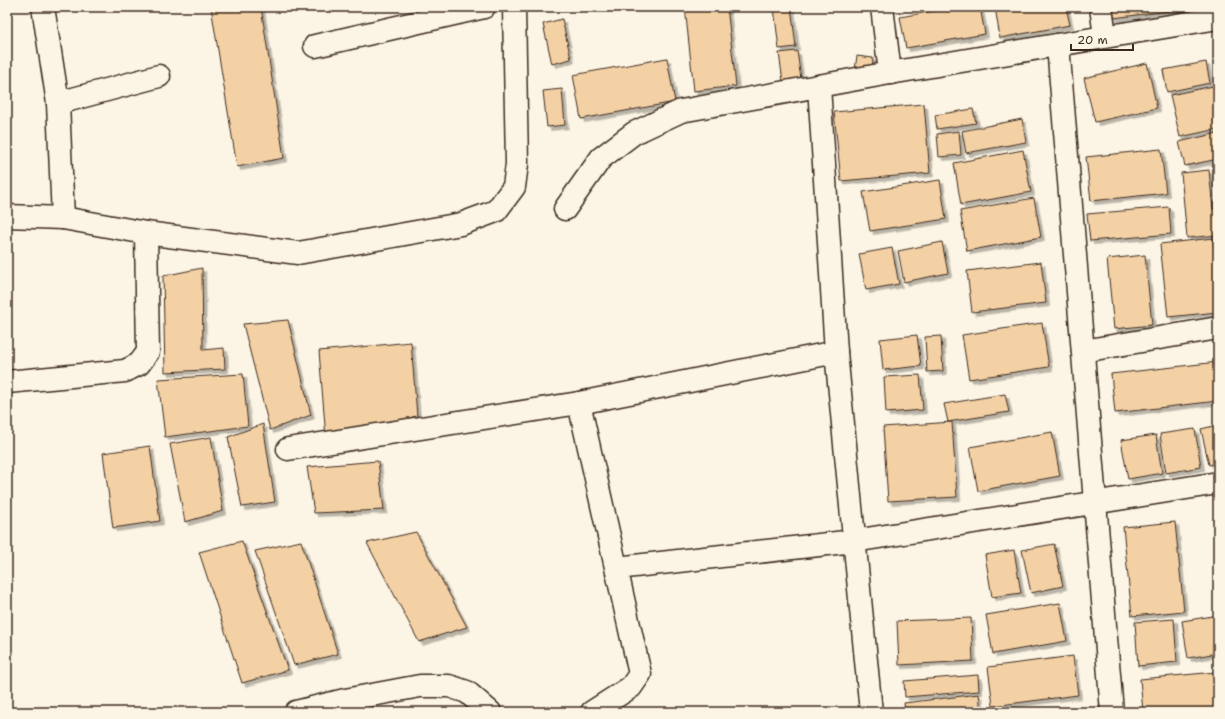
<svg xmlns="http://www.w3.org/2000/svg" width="1225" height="719" font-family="'Shantell Sans',sans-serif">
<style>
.building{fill:#f4d1a5;stroke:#3b2a1e;filter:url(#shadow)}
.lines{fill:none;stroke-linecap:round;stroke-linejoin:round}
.minor-casing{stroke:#3b2a1e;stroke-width:25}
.minor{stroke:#fcf5e5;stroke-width:22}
</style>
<defs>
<filter id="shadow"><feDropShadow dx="3.5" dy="3.5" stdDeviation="0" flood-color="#0004"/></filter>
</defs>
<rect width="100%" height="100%" fill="#fcf5e5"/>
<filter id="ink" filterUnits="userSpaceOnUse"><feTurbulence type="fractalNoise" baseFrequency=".025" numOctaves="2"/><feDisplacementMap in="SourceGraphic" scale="8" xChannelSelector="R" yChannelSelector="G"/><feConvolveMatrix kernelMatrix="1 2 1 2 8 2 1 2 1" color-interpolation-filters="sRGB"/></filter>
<g filter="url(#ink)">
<g class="building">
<path d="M211,7H261L284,158L237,167Z"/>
<path d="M685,7H727L736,86L694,91Z"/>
<path d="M781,7H791L796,47L779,49L774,8Z"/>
<path d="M956,7H980L985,34L906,48L900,17Z"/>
<path d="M995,7H1066L1070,25L1000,38Z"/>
<path d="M1111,7H1186V9L1113,18Z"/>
<path d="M562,19L571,59L552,64L543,24Z"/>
<path d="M797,51L802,86L784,89L779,53Z"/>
<path d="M857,56L873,58L872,71L855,69Z"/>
<path d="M667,58L675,102L581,119L573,75Z"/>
<path d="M1206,62L1210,83L1167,92L1163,70Z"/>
<path d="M1147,63L1157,108L1095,122L1084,78Z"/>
<path d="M1213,86L1218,110V129L1180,137L1170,95Z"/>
<path d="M562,89L565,125L547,127L543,91Z"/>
<path d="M924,104L930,173L841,181L834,112Z"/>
<path d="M973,109L976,123L937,129L935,115Z"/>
<path d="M1022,119L1026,142L966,153L962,131Z"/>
<path d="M959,131L961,155L939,157L937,134Z"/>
<path d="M1218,133V159L1185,166L1179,142Z"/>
<path d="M1161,149L1166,193L1091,201L1086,157Z"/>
<path d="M1023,150L1031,192L961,205L954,163Z"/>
<path d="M1209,170L1213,209H1218V235L1187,238L1181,173Z"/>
<path d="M940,180L946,219L870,231L863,192Z"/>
<path d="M1034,198L1041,237L967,251L960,211Z"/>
<path d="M1169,207L1171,234L1090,241L1087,214Z"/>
<path d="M1213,238L1218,284V312L1168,317L1160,244Z"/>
<path d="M942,242L948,273L904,282L898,251Z"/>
<path d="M892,248L899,284L866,290L859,254Z"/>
<path d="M1145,255L1152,325L1114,329L1107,259Z"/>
<path d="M1041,262L1046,303L972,312L967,271Z"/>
<path d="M202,268L203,350L224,348L225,369L165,372L163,276Z"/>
<path d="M288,320L311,415L270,430L243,324Z"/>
<path d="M1042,323L1049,367L969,379L962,335Z"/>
<path d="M917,335L921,366L883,370L880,339Z"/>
<path d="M941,336L943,371L927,372L925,337Z"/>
<path d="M411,342L417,416L326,438L319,351Z"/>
<path d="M1218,362V401L1115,413L1111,374Z"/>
<path d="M243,374L248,426L165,437L158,379Z"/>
<path d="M920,375L923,410L886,413L884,377Z"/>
<path d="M1005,394L1009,412L948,422L944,404Z"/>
<path d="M952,422L957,497L888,501L883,427Z"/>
<path d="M263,424L275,502L242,507L228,437Z"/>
<path d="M1218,425V463L1209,465L1201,429Z"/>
<path d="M1195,429L1201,467L1166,473L1160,434Z"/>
<path d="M1052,432L1060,476L978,491L970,447Z"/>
<path d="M1156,435L1162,473L1128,479L1121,440Z"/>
<path d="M211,437L223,511L185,522L170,444Z"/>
<path d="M150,446L160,521L113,528L103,453Z"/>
<path d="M378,461L384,510L314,513L307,467Z"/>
<path d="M1175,522L1184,611L1132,616L1123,527Z"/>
<path d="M416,532L467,627L419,642L367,543Z"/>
<path d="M242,541L288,670L242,683L199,552Z"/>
<path d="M301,541L338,654L294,665L255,551Z"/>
<path d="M1054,544L1063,586L1031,593L1022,550Z"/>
<path d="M1014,550L1021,593L992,597L985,555Z"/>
<path d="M1060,603L1067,641L993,654L986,615Z"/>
<path d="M1213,616L1218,644V653L1188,658L1182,621Z"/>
<path d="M971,618L973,661L899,665L897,621Z"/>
<path d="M1174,619L1177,662L1138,666L1135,622Z"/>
<path d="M1073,656L1078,695L993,706L988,667Z"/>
<path d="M1216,672L1218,693V712H1143L1140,679Z"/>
<path d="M978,675L979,691L905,697L904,681Z"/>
<path d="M979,694L981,712H905L904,703Z"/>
</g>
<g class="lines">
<defs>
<g id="minor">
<path d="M43,7L58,103L63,218"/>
<path d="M882,7L890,73"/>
<path d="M1101,7L1105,36"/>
<path d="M1058,45L1112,712"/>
<path d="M315,46L484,7"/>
<path d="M819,86L836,352L871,712"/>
<path d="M58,103L159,76"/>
<path d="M565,209L601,158L634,133L681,111L890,73L1218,18"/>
<path d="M7,216L63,218L146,233L298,253L461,224L496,211L514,187L517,164L514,7"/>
<path d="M1083,351L1218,328"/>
<path d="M7,382L125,371L139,364L148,352L146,233"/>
<path d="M579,403L640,674L631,687L592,712"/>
<path d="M288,449L579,403L836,352"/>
<path d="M617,568L854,541L1218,483"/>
<path d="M296,712L345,700L420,686H449L467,692L490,712"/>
</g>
</defs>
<use href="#minor" class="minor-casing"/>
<use href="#minor" class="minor"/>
</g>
</g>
<rect width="1225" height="719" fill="none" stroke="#fcf5e5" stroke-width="24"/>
<rect x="12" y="12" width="1201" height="695" fill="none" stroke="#3b2a1e" stroke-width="1.5" filter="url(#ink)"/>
<path d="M1071 44v6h62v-6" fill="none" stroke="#3b2a1e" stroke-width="2"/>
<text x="1077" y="44" font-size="12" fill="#3b2a1e" stroke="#fcf5e5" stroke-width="3" paint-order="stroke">20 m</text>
</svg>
